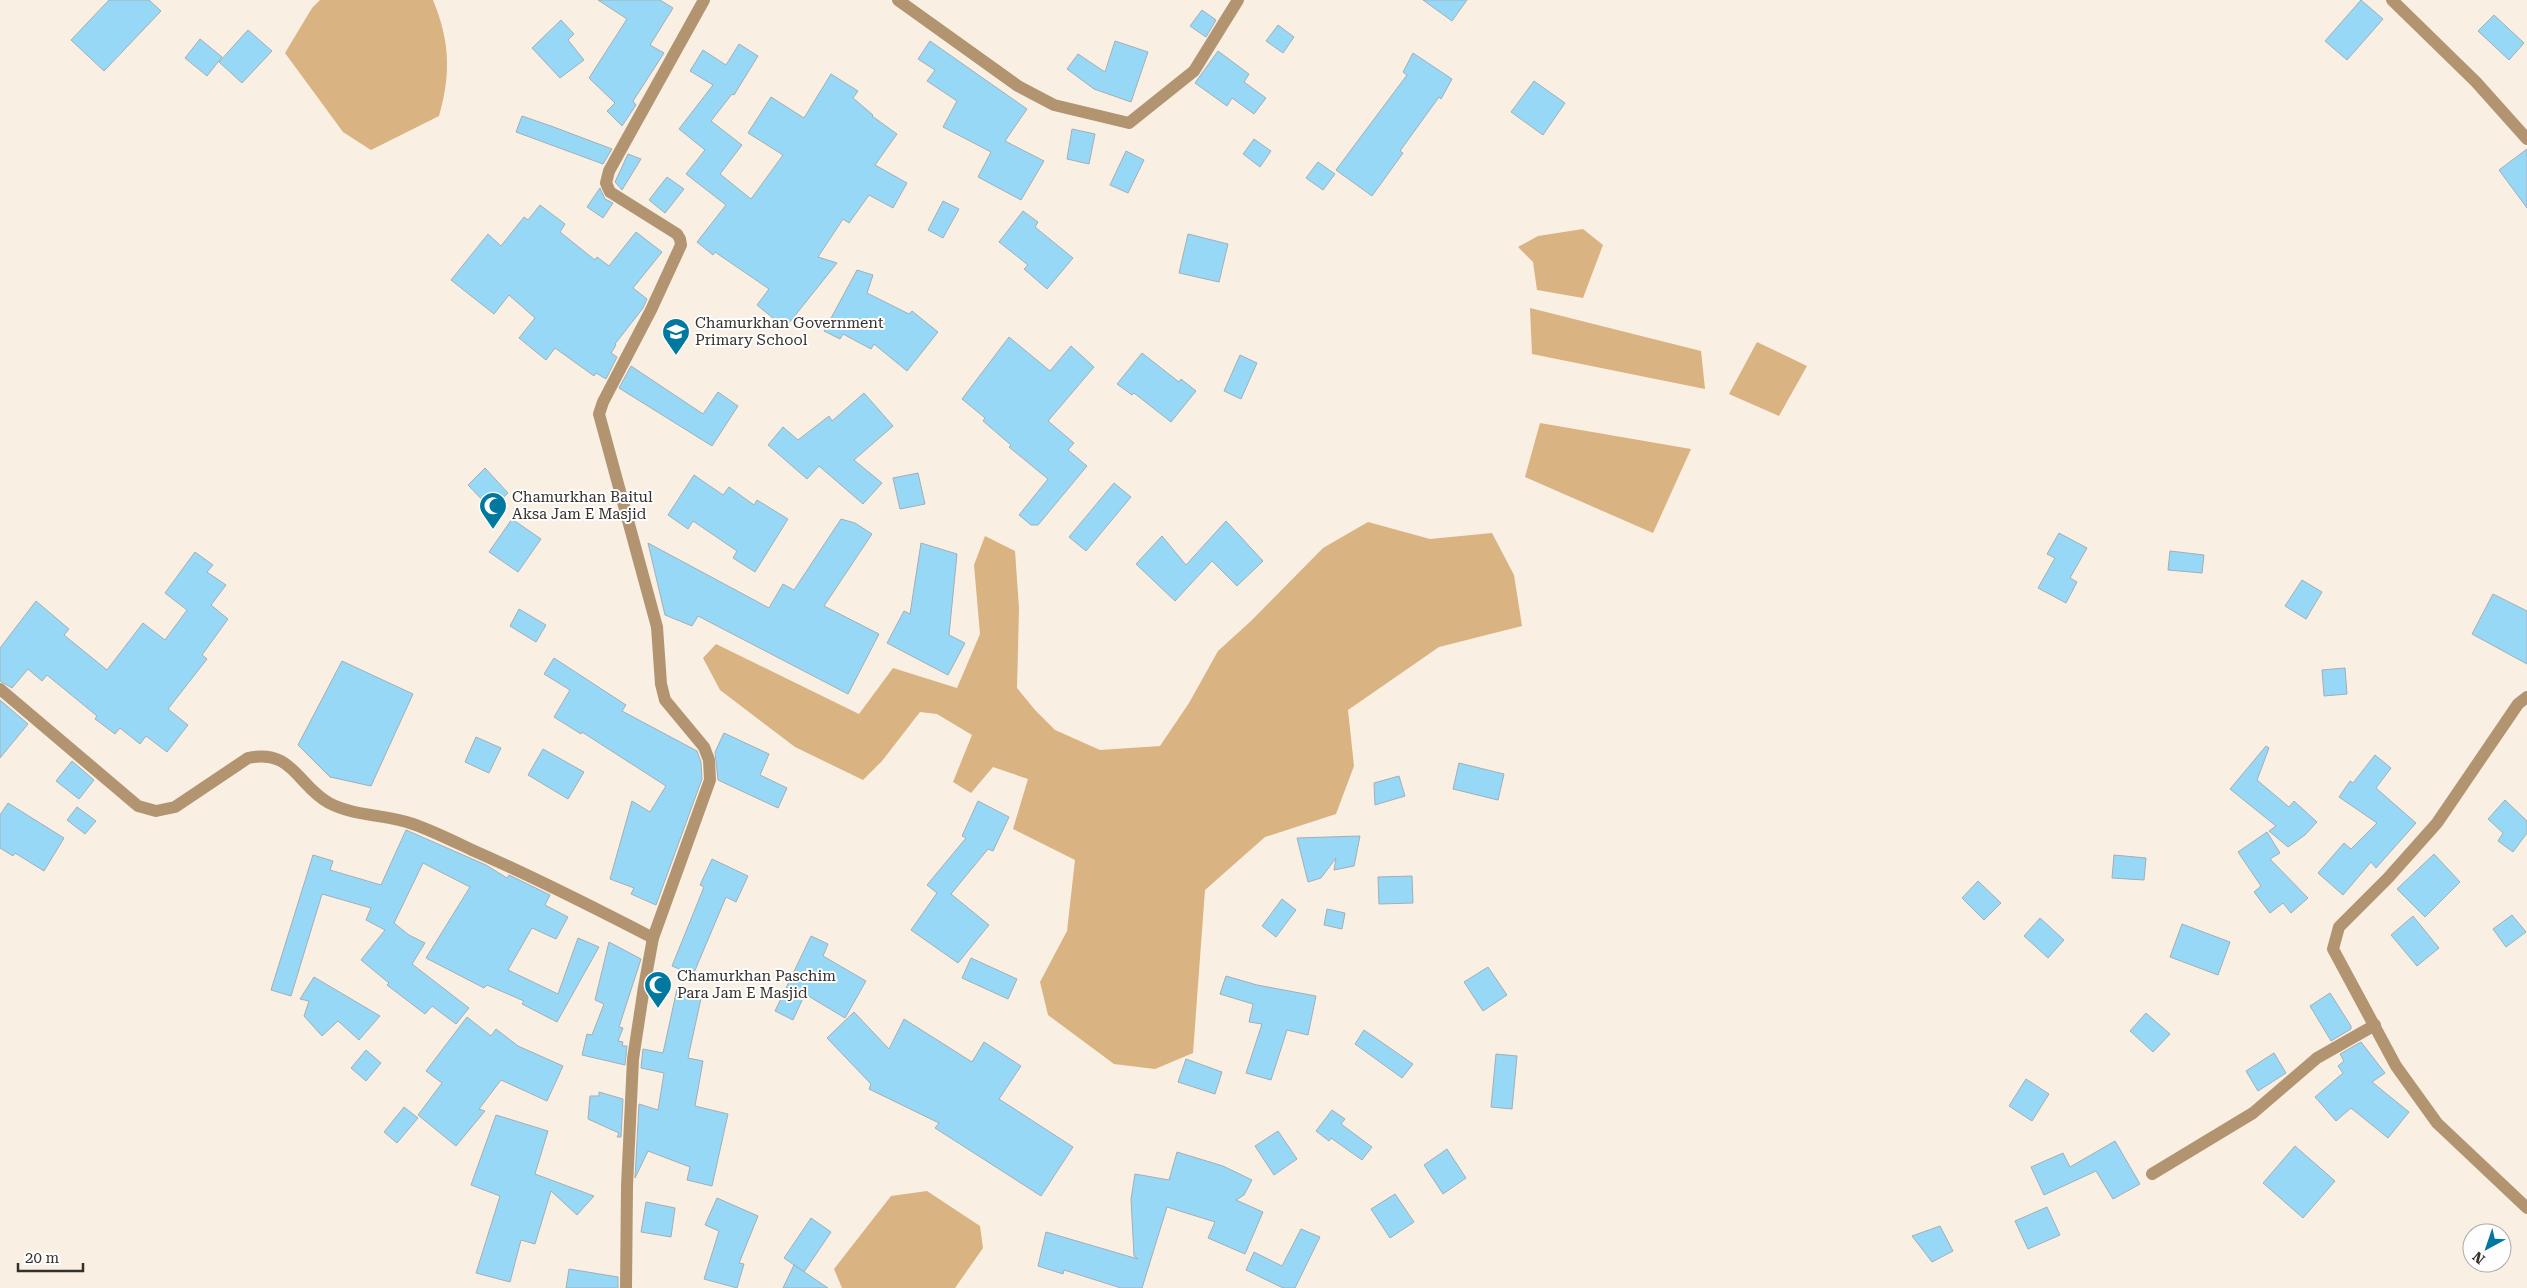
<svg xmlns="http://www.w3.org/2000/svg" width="2527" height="1288" font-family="'Roboto Serif',serif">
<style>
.water{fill:#d9b382}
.building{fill:#98d8f7;stroke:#a1afb7}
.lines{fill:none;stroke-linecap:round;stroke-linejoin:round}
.minor{stroke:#b29570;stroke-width:12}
.labels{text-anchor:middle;stroke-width:4;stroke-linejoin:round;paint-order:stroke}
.poi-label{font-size:15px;fill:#34302c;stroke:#fefefe;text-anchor:start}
</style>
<rect width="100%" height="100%" fill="#faefe3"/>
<g class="water">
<path d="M320,0H433C450,42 451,73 439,116L371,150L343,132L285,53L312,8Z"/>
<path d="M1583,229L1603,245L1583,298L1537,290L1533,262L1518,247L1538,236Z"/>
<path d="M1530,308L1701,351L1705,389L1532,354Z"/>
<path d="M1757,342L1807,366L1779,416L1729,394Z"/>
<path d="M1540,423L1691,449L1653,533L1525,477Z"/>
<path d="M1368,522L1430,539L1492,533L1514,575L1522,626L1439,647L1348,710L1354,766L1336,814L1265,837L1205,890L1193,1053L1155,1069L1114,1064L1048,1015L1040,982L1067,931L1075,860L1013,829L1028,779L993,767L971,793L953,782L972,735L937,714L920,712L882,761L863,780L795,747L720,690L703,658L716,644L859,714L893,668L957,688L980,634L974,565L985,536L1015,551L1019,608L1017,688L1035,710L1055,730L1100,750L1160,746L1189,703L1218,651L1251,621L1323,548Z"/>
<path d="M927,1191L980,1226L983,1248L955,1288H842L834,1269L891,1196Z"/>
</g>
<g class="building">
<path d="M109,0H149L161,11L104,71L71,40Z"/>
<path d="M598,0H660L673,8L650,45L664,53L633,101L636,105L622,126L607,111L615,103L589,78L627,19Z"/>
<path d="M1423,0H1467L1452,21Z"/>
<path d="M2361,0L2383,19L2347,60L2325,41Z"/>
<path d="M1202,10L1216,20L1206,37L1190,26Z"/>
<path d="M2494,15L2524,43L2509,60L2478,31Z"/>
<path d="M561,20L574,34L568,40L584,60L560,78L532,48Z"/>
<path d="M1278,25L1294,37L1283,53L1266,41Z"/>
<path d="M248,30L272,51L242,83L219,62Z"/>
<path d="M200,39L222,57L207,76L185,58Z"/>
<path d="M930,41L1027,109L1005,141L1044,161L1021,200L978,177L991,152L943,127L957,101L927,81L935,70L918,59Z"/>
<path d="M1115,41L1148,52L1131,102L1094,89L1067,69L1078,54L1105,72Z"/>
<path d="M739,44L758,56L734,95L732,94L711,121L742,145L720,174L751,199L783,155L748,133L771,97L804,118L831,74L858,91L853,98L873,115L872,116L897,134L875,165L907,183L893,208L869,195L849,223L843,219L818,257L837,263L785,328L757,305L769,289L715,252L713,255L697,242L726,205L686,174L705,150L679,129L713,85L690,71L703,50L726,65Z"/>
<path d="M1218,51L1249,74L1244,82L1266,98L1254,114L1232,98L1227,106L1195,83Z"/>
<path d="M1413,53L1452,79L1441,99L1439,97L1400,151L1403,153L1372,196L1336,170L1407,75L1403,72Z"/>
<path d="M1534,81L1565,103L1543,135L1511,112Z"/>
<path d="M522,116L551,126L612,149L603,164L516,132Z"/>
<path d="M1072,129L1095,134L1089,164L1067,159Z"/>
<path d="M1254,139L1271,151L1260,167L1243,154Z"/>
<path d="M2527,149V208L2499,170Z"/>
<path d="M1126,151L1144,160L1128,193L1110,185Z"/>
<path d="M628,154L641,159L622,190L615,182Z"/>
<path d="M1318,162L1335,174L1323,190L1306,178Z"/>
<path d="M667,177L684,189L665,213L649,200Z"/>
<path d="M600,188L605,199L613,203L603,218L587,207Z"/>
<path d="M943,201L959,209L943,238L928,230Z"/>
<path d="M540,205L565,224L560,232L595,260L597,257L609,266L636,232L662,252L633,288L647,299L643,308L615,344L616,345L611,353L617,357L606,379L596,373L594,376L555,348L546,360L519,338L535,318L509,295L494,314L451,280L488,234L501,246L524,217L528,220Z"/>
<path d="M1023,211L1038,222L1035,227L1073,258L1047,289L1024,269L1028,265L999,242Z"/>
<path d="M1188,234L1228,244L1219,282L1179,273Z"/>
<path d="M857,270L873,275L867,293L909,314L912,311L938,332L907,371L874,344L871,349L843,334L840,339L824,331Z"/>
<path d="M1009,337L1050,371L1071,346L1094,367L1048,421L1074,443L1068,450L1087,466L1038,525H1031L1019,515L1048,479L1009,447L1011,445L983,421L985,418L962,399Z"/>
<path d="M1142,353L1179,382L1181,379L1196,391L1171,422L1134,393L1132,395L1117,384Z"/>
<path d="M1240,355L1257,363L1241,399L1224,391Z"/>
<path d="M631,366L703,414L718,392L738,406L712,446L619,388Z"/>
<path d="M864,393L893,426L854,460L882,483L863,504L819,466L807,479L768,445L783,427L798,440L829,416L832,421Z"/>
<path d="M485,468L508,493L491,509L468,485Z"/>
<path d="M918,473L925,504L900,509L893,478Z"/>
<path d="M694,475L723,495L729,487L754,505L757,500L788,519L755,572L733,558L737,551L693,521L688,529L668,515Z"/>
<path d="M1114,483L1131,497L1086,551L1069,537Z"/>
<path d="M512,519L541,539L518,572L489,552Z"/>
<path d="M841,519L855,523L872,534L824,606L879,634L848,694L698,616L692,626L665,615L648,543L769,608L783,584L794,590Z"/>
<path d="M1226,521L1263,561L1237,586L1212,561L1175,601L1136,564L1162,536L1186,565Z"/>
<path d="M2059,533L2087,548L2070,578L2077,582L2066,603L2038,588L2055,558L2047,554Z"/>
<path d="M921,543L957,554L949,635L965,643L948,675L887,643L904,611L910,614Z"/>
<path d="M2170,551L2204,555L2202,573L2168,570Z"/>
<path d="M195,552L213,565L207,572L226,585L211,605L228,619L202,655L207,659L168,709L188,725L167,752L146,736L140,744L120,728L115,734L95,719L97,716L47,675L42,681L28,669L12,688L0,681V648L36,601L69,629L64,635L107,670L143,623L165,640L187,610L165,593Z"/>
<path d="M2302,580L2322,592L2306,619L2285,606Z"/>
<path d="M2493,594L2527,611V664L2472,634Z"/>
<path d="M519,609L546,625L536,642L510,626Z"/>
<path d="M554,658L626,705L622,711L697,751L701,762L702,779L656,905L631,894L634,888L610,879L632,801L650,812L666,786L582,732L581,734L554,717L570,690L544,674Z"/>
<path d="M342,661L413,694L371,786L330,777L298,745Z"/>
<path d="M2345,668L2347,694L2324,696L2322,670Z"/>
<path d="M0,700L28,724L0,758Z"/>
<path d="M724,733L769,754L760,775L787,788L778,808L718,780L715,752Z"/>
<path d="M476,737L501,748L489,773L465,762Z"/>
<path d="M2266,746L2269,748L2257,780L2289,807L2294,801L2317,822L2305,835L2288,847L2269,831L2276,826L2230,789Z"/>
<path d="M543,749L584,772L568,799L528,775Z"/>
<path d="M2375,755L2391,768L2376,788L2416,823L2376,868L2371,862L2343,895L2318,873L2344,843L2351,849L2377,823L2339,797L2350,781L2353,783Z"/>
<path d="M72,761L94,780L79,799L56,781Z"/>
<path d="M1459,763L1504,774L1498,800L1453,789Z"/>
<path d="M1399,776L1405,796L1375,805L1374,783Z"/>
<path d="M2505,800L2527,821V833L2513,852L2498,841L2503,833L2488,819Z"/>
<path d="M978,801L1009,817L993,851L988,849L951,894L989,925L958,963L911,930L937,893L927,885L966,838L962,836Z"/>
<path d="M8,803L64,838L44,871L15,853L13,856L0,848V815Z"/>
<path d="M77,807L96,821L85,834L67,820Z"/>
<path d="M406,830L486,865L507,878L509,875L550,895L545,905L568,917L556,939L532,928L508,970L558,994L578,938L599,947L557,1022L522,1004L524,1001L487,985L484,988L426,958L470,887L423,863L394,923L409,935L425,943L412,964L469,1008L456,1024L432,1006L425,1014L387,985L389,983L361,960L385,930L366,920L371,908L322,894L291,996L271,990L313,855L333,861L330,870L381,885Z"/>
<path d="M2267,832L2280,853L2270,859L2308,898L2291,913L2283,903L2270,913L2254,892L2261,886L2238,852Z"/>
<path d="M1360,836L1354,866L1334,870L1336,858L1321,878L1308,882L1297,838Z"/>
<path d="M2434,854L2460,882L2425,917L2397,889Z"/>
<path d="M2114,855L2146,858L2144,880L2112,878Z"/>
<path d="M712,859L748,876L736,902L726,897L693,975L672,966L704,887L700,885Z"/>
<path d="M1412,876L1413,903L1379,904L1378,877Z"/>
<path d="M1978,881L2001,903L1984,920L1962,898Z"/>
<path d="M1282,899L1296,910L1276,937L1262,926Z"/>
<path d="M1327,909L1345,913L1342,929L1324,925Z"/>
<path d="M2512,915L2526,932L2506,947L2493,929Z"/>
<path d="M2413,916L2439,948L2417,966L2391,935Z"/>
<path d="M2040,918L2064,940L2048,958L2024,936Z"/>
<path d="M2182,924L2230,942L2218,975L2170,957Z"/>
<path d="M811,936L828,944L823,956L866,981L845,1018L805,994L793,1020L775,1011Z"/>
<path d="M609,942L641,959L619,1027L623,1028L618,1041L623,1042L622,1046H627L625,1065L582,1055L587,1034L592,1035L604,1004L595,1000Z"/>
<path d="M971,958L1017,979L1008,999L962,978Z"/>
<path d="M1488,967L1507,995L1483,1011L1464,982Z"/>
<path d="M1226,976L1257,985L1316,996L1308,1035L1287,1030L1271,1080L1246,1073L1262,1024L1249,1022L1253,1004L1220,994Z"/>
<path d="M314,977L380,1016L359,1040L338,1021L322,1036L304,1016L309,1001L300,999Z"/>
<path d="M677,989L702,994L688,1058L703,1061L695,1106L728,1114L712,1186L687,1180L690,1167L648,1151L635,1178L639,1104L658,1110L664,1073L641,1068L643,1049L663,1053Z"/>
<path d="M2330,993L2351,1026V1029L2331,1041L2310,1006Z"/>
<path d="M854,1012L889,1049L904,1019L972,1062L984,1042L1021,1066L999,1099L1073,1147L1041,1196L935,1128L939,1123L869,1089L871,1084L827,1038Z"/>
<path d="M2146,1013L2170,1034L2153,1052L2130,1031Z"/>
<path d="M467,1017L491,1036L496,1029L518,1046L563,1066L547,1101L501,1080L479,1109L485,1111L456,1146L418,1115L442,1083L426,1071Z"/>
<path d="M1364,1030L1413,1064L1402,1078L1355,1044Z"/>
<path d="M2361,1042L2385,1073L2372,1082L2409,1112L2388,1138L2351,1108L2336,1121L2315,1097L2343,1073L2338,1066L2344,1061L2340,1054Z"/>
<path d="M366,1050L381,1063L366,1081L351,1068Z"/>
<path d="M2274,1053L2286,1073L2258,1091L2246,1071Z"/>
<path d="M1496,1054L1517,1056L1512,1109L1491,1107Z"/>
<path d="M1186,1059L1222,1072L1215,1094L1178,1082Z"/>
<path d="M2026,1079L2049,1094L2032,1121L2009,1106Z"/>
<path d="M599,1092L623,1099L621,1137H617L619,1133L588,1119L590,1096H599Z"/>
<path d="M404,1107L418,1118L397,1143L384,1132Z"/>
<path d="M1332,1110L1345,1119L1341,1124L1372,1147L1362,1160L1331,1138L1329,1141L1316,1131Z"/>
<path d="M496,1115L548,1131L535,1174L594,1196L577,1215L551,1191L535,1244L521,1240L510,1282L476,1273L500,1196L471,1185Z"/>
<path d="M1278,1131L1297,1159L1274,1175L1255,1146Z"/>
<path d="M2115,1141L2140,1184L2113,1199L2096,1171L2044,1195L2031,1167L2063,1153L2070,1167Z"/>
<path d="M2295,1146L2335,1181L2303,1218L2263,1183Z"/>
<path d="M1447,1149L1466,1178L1443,1194L1424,1165Z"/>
<path d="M1177,1152L1223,1166L1252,1180L1244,1195L1236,1200L1263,1212L1245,1254L1208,1238L1215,1222L1167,1207L1142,1288H1121L1064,1270L1063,1274L1038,1266L1046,1232L1138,1259L1134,1256L1131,1199L1135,1174L1169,1180Z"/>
<path d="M1395,1194L1414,1222L1390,1238L1371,1209Z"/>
<path d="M717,1198L758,1216L739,1263L744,1264L737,1288L704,1279L719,1231L705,1225Z"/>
<path d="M646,1202L675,1208L671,1237L641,1232Z"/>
<path d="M2047,1207L2060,1235L2028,1249L2015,1221Z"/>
<path d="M811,1218L831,1232L804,1272L784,1258Z"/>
<path d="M1940,1226L1953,1251L1932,1262L1912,1236Z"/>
<path d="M1301,1229L1320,1237L1295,1288H1283L1246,1270L1254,1252L1282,1266Z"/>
<path d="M794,1265L828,1288H783Z"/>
<path d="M569,1269L618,1277V1288H566Z"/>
</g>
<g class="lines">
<g class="minor">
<path d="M898,0L1018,86L1054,105L1129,123L1194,71L1238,0"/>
<path d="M2392,0L2476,82L2527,139"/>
<path d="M0,689L138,806L156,811L175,807L248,758C292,748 298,786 329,803C356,817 385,814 413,824C433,831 453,841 472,850C534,877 593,907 653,938"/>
<path d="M2527,697L2518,704L2437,823L2388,878L2339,927L2333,949L2396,1066L2437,1123L2527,1208"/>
<path d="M2152,1174L2253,1113L2317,1058L2375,1025"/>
<path d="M626,1288L627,1186L633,1059L644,987L653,938L710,780L709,760L704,747L665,700L661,684L657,627L599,414L603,402L651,310L681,245L680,239L677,234L610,192L606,183L609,171L704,0"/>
</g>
</g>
<defs>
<symbol id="school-pin" viewBox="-11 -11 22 30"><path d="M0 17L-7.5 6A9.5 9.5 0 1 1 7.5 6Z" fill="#0078a0" stroke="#fefefe"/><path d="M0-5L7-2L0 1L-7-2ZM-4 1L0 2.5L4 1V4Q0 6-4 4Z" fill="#fff"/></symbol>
<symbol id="mosque-pin" viewBox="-11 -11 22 30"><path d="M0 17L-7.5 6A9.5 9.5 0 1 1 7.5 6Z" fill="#0078a0" stroke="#fefefe"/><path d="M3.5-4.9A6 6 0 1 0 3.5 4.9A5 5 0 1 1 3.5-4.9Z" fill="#fff"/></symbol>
</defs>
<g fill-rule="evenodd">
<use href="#school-pin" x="660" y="316" width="32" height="43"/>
<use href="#mosque-pin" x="477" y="490" width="32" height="43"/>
<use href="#mosque-pin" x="642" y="969" width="32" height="43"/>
</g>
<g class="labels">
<g class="poi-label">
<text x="695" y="328">Chamurkhan Government<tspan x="695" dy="17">Primary School</tspan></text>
<text x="512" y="502">Chamurkhan Baitul<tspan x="512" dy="17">Aksa Jam E Masjid</tspan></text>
<text x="677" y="981">Chamurkhan Paschim<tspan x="677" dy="17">Para Jam E Masjid</tspan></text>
</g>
</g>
<g transform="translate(2487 1248) rotate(220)"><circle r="24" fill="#fefefe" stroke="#adacaa"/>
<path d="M0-4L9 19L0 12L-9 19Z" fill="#0078a0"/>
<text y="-8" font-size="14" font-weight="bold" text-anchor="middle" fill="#34302c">N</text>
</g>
<path d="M18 1263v8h65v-8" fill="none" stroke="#34302c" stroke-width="2.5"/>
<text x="25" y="1263" font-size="15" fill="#34302c" stroke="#fefefe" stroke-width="4" paint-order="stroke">20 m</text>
</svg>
